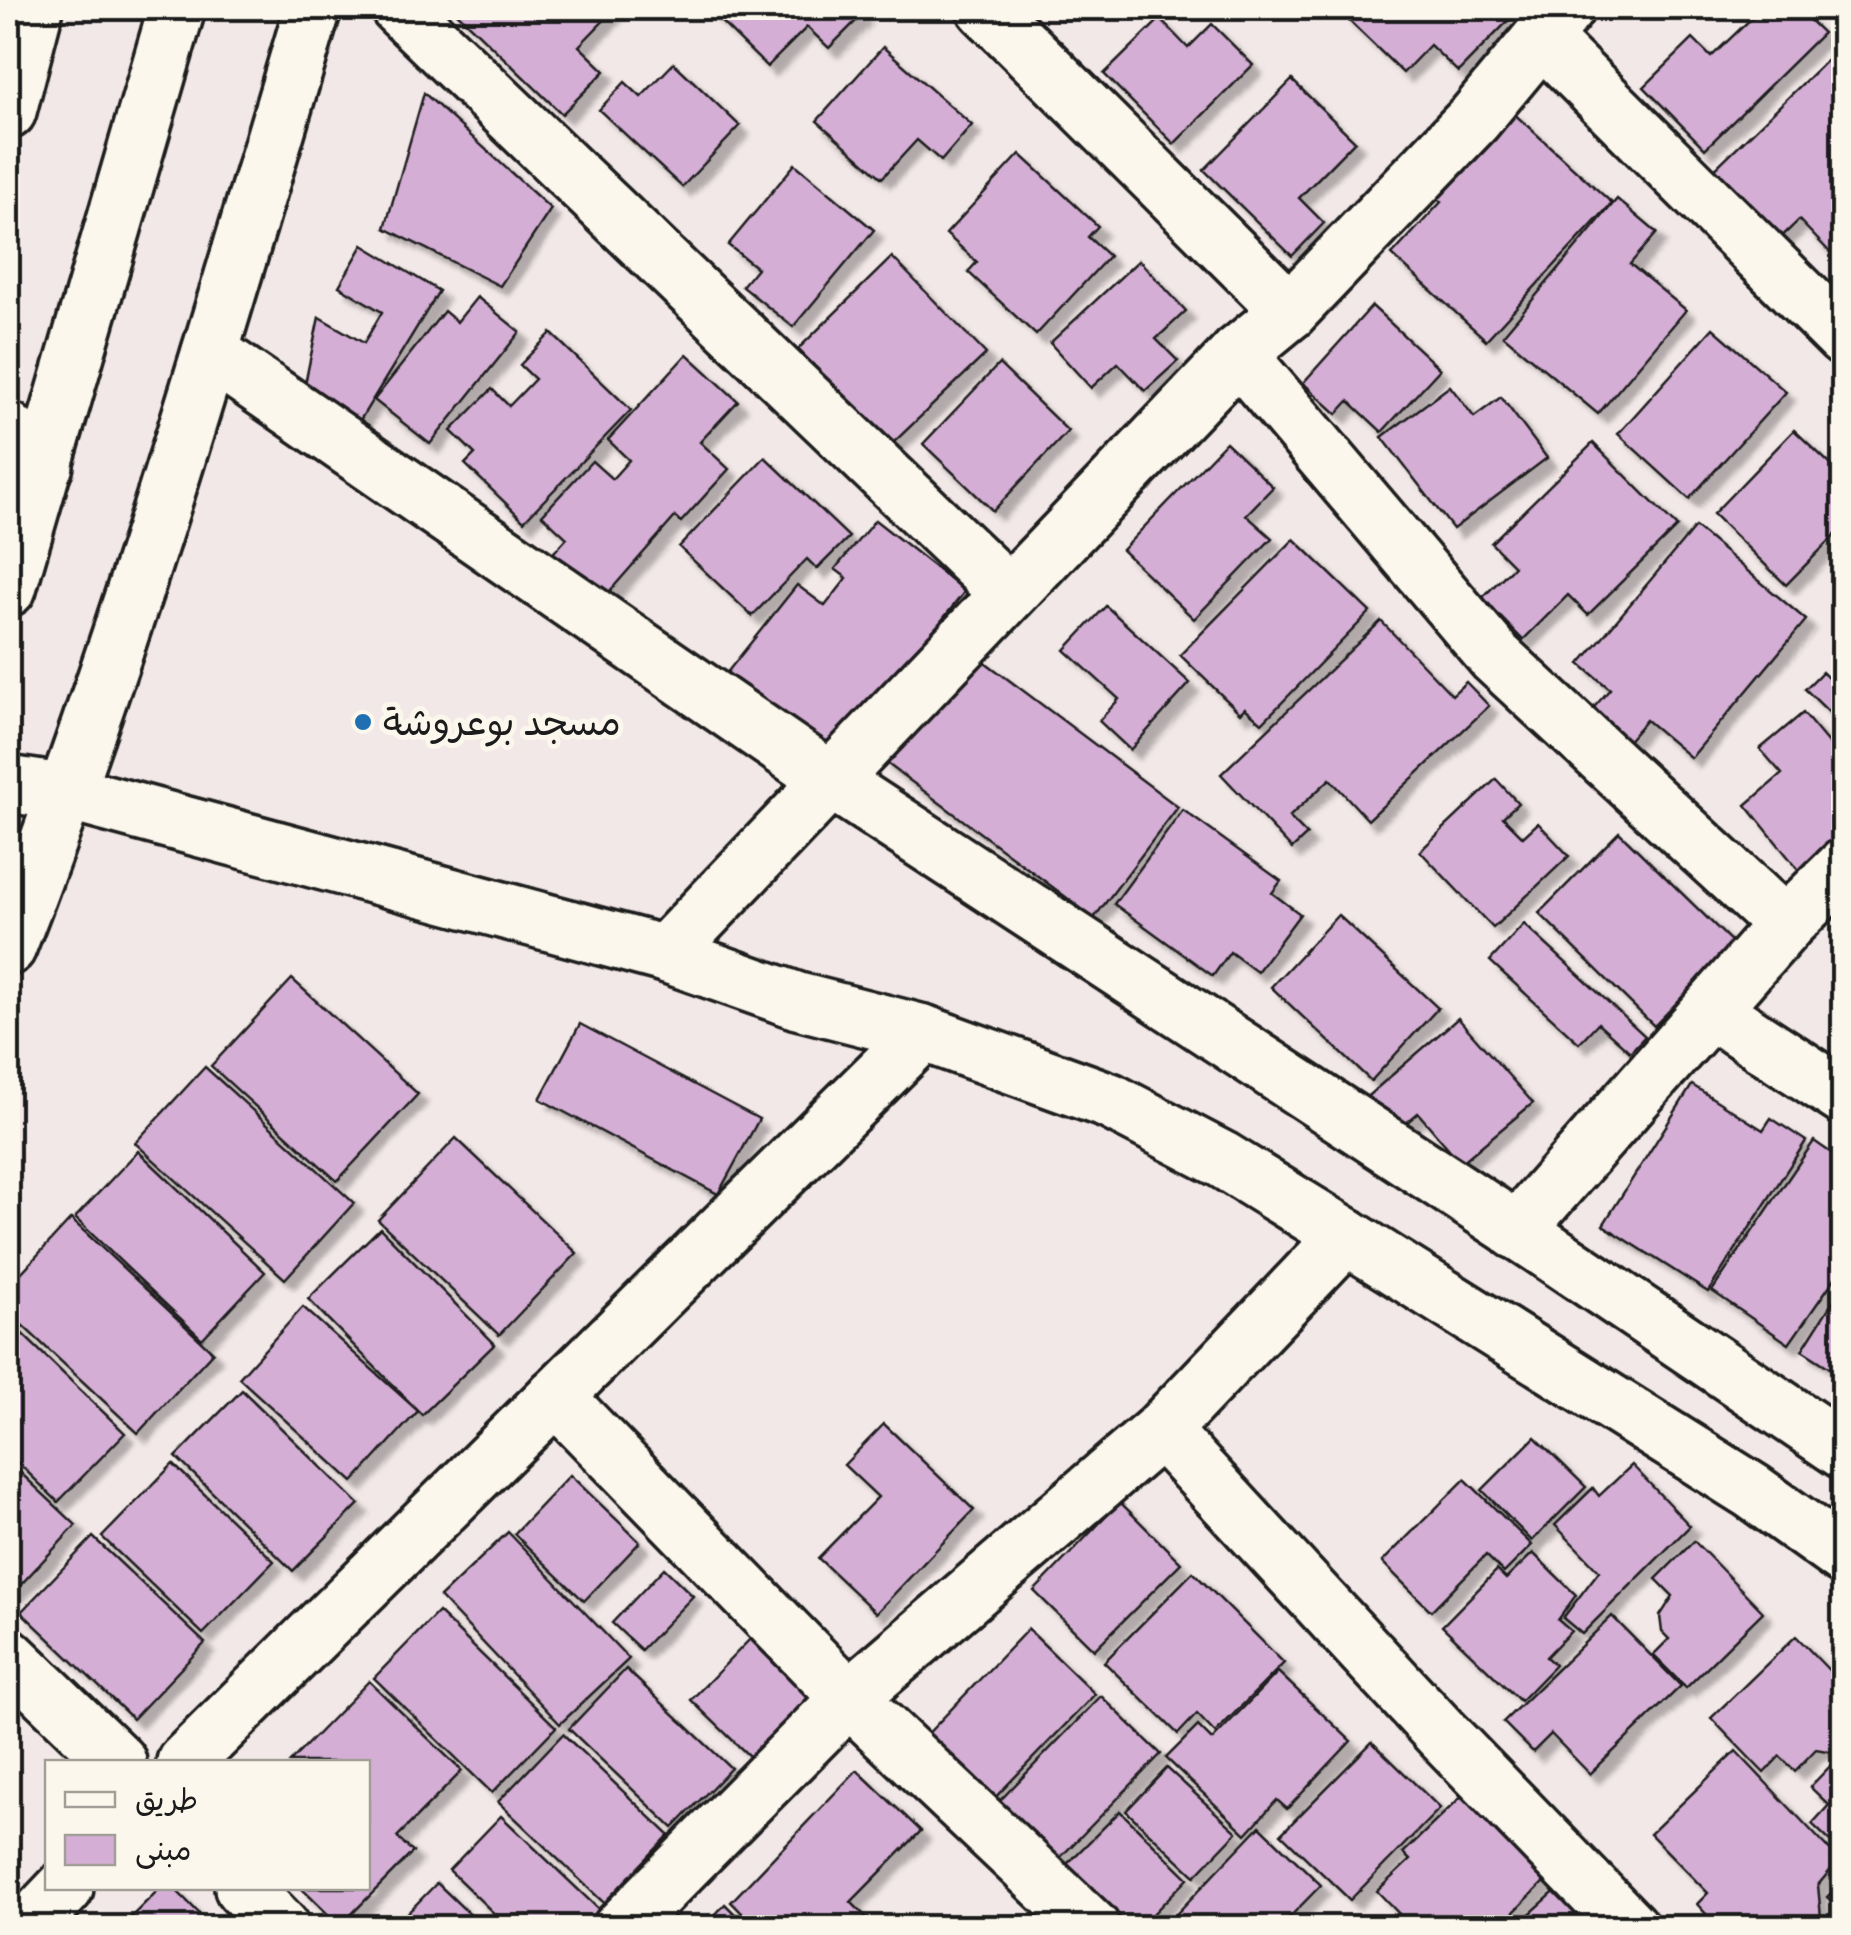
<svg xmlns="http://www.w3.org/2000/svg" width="1851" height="1935" font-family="Dekko,'Playpen Sans Arabic',sans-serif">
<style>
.building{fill:#d5aed6;stroke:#1c1c1c;stroke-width:2.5;filter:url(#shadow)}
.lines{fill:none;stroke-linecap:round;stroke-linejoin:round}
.minor-casing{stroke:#1c1c1c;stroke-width:62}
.tertiary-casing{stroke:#1c1c1c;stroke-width:62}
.minor{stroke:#fbf7ec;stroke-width:55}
.tertiary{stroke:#fbf7ec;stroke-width:55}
.poi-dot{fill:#1f6fb2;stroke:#fbf7ec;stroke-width:4}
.labels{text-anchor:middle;stroke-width:10;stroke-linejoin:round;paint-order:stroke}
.poi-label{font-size:38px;fill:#1c1c1c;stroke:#fbf7ec;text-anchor:start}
</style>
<defs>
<filter id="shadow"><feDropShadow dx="9" dy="9" stdDeviation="2.5" flood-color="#0004"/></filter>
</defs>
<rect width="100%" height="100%" fill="#f3e8e8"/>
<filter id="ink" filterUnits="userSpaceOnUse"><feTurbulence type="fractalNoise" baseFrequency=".01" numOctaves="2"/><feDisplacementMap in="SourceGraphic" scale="20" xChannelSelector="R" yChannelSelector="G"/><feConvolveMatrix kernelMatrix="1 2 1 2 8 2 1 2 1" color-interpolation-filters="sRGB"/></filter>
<g filter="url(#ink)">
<g class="building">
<path d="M452,8H616L579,46L605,71L562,114Z"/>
<path d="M707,8H854L862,15L829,48L807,27L767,67Z"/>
<path d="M1351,8H1496L1509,20L1458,72L1430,45L1403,73L1343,15Z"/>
<path d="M1783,8H1797L1823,33L1705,149L1644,87L1693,39L1711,57L1760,10L1770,20Z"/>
<path d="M1160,19L1188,48L1212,24L1253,65L1174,144L1104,74Z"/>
<path d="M883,47L972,125L941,161L917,140L882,178L817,121Z"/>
<path d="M1833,54L1844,64V267L1799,220L1768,250L1702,181Z"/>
<path d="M674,63L740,126L682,187L599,110L625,82L641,97Z"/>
<path d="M1292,80L1355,141L1299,198L1324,223L1292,256L1204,170Z"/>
<path d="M424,93L551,209L500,286L385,228Z"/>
<path d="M1510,110L1612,203L1486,340L1392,255L1441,202L1432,194Z"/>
<path d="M1020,154L1098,226L1088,237L1109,256L1036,335L968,272L977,262L946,234Z"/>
<path d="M795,164L874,230L793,327L742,286L757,268L728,245Z"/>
<path d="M1617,199L1657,233L1630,264L1686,310L1598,414L1503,335Z"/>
<path d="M363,245L439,291L351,435L301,403L319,317L364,343L382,312L339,286Z"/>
<path d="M892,257L986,354L891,445L798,349Z"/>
<path d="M1139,260L1186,311L1156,339L1178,361L1145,391L1118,363L1091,388L1050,343Z"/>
<path d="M477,297L520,332L430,444L374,400L444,311L457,322Z"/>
<path d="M1372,306L1440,369L1382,432L1349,401L1337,414L1303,383Z"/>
<path d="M1713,328L1786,392L1689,499L1618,434Z"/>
<path d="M551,333L631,410L524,521L465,464L475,454L451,431L492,389L509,406L535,379L520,365Z"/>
<path d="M687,354L738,401L700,442L729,469L681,522L675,517L594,609L544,563L567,538L542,515L592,461L612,479L629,460L608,440Z"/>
<path d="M999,364L1068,431L993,511L923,444Z"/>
<path d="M1450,386L1474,417L1501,397L1547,458L1453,529L1382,437Z"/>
<path d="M1794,430L1844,477V526L1786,585L1713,514Z"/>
<path d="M1226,442L1273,487L1246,515L1272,538L1194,619L1122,550Z"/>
<path d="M1593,443L1677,527L1588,615L1568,595L1523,640L1482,598L1514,566L1491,543Z"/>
<path d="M765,457L849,537L817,569L807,559L752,616L679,547Z"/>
<path d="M875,520L965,591L832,759L725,675L797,585L825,606L847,578L835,569Z"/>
<path d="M1695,527L1806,620L1691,758L1646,720L1625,744L1589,713L1610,689L1580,664Z"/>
<path d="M1294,539L1370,612L1262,723L1245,708L1240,713L1180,655Z"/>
<path d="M1106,606L1190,683L1130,750L1099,721L1119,699L1065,650Z"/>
<path d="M1381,621L1452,695L1466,682L1489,706L1368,820L1330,779L1289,817L1307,835L1292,849L1221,774Z"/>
<path d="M965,647L1178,807L1094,918L881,759Z"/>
<path d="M1844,671V727L1805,689L1822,672L1832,682Z"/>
<path d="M1803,713L1844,762V848L1806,879L1746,805L1782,774L1760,749Z"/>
<path d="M1496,779L1518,803L1503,817L1523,837L1538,823L1569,856L1493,928L1420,851Z"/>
<path d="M1183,810L1281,881L1272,893L1300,914L1257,972L1230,952L1213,976L1114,904Z"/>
<path d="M1619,832L1734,944L1654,1026L1539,913Z"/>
<path d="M1338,915L1438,1008L1371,1081L1271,987Z"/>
<path d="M1524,924L1645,1036L1630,1052L1598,1023L1579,1043L1490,961Z"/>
<path d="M292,979L418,1094L337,1181L211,1066Z"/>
<path d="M1458,1018L1533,1103L1461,1163L1418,1113L1391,1136L1362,1101Z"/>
<path d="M580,1024L759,1119L718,1194L540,1099Z"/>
<path d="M205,1067L354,1203L285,1279L135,1143Z"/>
<path d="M1692,1085L1763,1130L1771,1118L1806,1141L1708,1292L1603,1225Z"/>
<path d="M456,1138L577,1253L499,1335L378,1220Z"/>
<path d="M1814,1141L1844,1162V1265L1789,1344L1712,1291Z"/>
<path d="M138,1151L265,1272L202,1339L75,1218Z"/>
<path d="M71,1219L213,1352L138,1433L8,1312V1287Z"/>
<path d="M380,1228L495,1344L422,1415L308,1299Z"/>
<path d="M1844,1284V1377L1802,1350Z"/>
<path d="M303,1307L418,1411L353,1482L239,1378Z"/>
<path d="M9,1321L125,1433L58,1502L8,1453Z"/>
<path d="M242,1390L359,1504L293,1571L176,1457Z"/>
<path d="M884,1424L974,1510L876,1613L818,1558L878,1497L844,1465Z"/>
<path d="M1535,1437L1586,1487L1532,1541L1482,1490Z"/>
<path d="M8,1461L76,1525L13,1593L8,1587Z"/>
<path d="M173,1464L274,1561L203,1634L102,1537Z"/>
<path d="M1632,1465L1690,1526L1582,1634L1563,1618L1599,1571L1555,1525L1593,1488L1599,1496Z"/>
<path d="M570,1475L640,1542L584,1601L514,1534Z"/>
<path d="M1465,1479L1532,1545L1504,1573L1486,1555L1431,1611L1382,1562Z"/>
<path d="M1120,1502L1181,1563L1094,1650L1034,1591Z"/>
<path d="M508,1532L629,1659L560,1724L440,1597Z"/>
<path d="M93,1537L205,1643L133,1719L21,1612Z"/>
<path d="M1694,1541L1763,1612L1686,1688L1653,1655L1669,1639L1662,1632L1660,1616L1673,1596L1656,1579Z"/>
<path d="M1533,1553L1576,1595L1558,1620L1571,1631L1546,1657L1555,1665L1520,1701L1442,1626L1497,1570L1506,1579Z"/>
<path d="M664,1568L693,1596L641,1650L612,1623Z"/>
<path d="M1193,1572L1284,1663L1215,1733L1197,1714L1178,1734L1104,1662Z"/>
<path d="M438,1612L556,1727L492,1793L374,1678Z"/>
<path d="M1612,1616L1681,1686L1590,1774L1551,1734L1533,1752L1503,1722Z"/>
<path d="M1028,1629L1095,1694L984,1809L918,1744Z"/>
<path d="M753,1636L816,1696L753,1760L691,1700Z"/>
<path d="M1796,1636L1844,1686V1754L1816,1749L1795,1771L1780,1756L1764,1773L1711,1718Z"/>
<path d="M626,1669L731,1768L673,1828L569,1729Z"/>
<path d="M1278,1672L1351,1741L1287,1809L1277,1800L1246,1834L1166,1758L1198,1726L1212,1740Z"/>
<path d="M369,1681L462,1771L397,1837L413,1852L340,1926L301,1888H368V1762H290Z"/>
<path d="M1101,1696L1161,1754L1049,1869L989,1812Z"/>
<path d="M563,1734L669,1835L604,1903L498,1802Z"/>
<path d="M1372,1742L1440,1808L1350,1900L1281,1834Z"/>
<path d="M1736,1751L1839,1860L1818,1885L1822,1928H1739L1731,1920L1719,1928L1697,1904L1708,1893L1650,1834Z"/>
<path d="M1840,1756L1844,1828L1831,1842L1812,1824L1829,1805L1810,1787Z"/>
<path d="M1167,1768L1237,1832L1195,1876L1126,1811Z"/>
<path d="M857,1770L921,1831L851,1902L877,1928H757L731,1902Z"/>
<path d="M1470,1788L1553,1873L1498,1928H1402L1407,1922L1377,1891L1410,1860L1403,1853Z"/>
<path d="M1120,1811L1188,1878L1139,1928H1111L1057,1874Z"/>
<path d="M501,1816L608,1918L598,1928H509L449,1870Z"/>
<path d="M1260,1826L1321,1885L1283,1924L1287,1928H1163Z"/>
<path d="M1844,1880V1913L1827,1897Z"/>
<path d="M437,1883L484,1928H393Z"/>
<path d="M1562,1885L1600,1928H1514Z"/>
<path d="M160,1888H174L214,1928H120Z"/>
<path d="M725,1904L749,1928H703Z"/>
</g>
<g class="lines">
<defs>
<g id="minor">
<path d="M399,8L1007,592"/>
<path d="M985,8L1290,311"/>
<path d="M1543,39L1844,338"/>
<path d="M8,111L35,8"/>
<path d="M210,352L832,781L1541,1246L1844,1451"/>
<path d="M1238,354L1495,657L1785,925"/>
<path d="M8,430L45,465"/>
<path d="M8,784L68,793L665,954L798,1001L923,1033L1110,1101L1223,1160L1346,1236L1752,1491L1844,1557"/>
<path d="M665,954L1238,354L1290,311L1474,119L1566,8"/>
<path d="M1712,1011L1844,1097"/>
<path d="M1516,1231L1785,925L1844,867"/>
<path d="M555,1396L849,1698L1092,1928"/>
<path d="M1161,1430L1441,1733L1630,1928"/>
<path d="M8,1656L118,1762"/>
<path d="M185,1762L923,1033"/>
<path d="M243,1888L282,1928"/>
<path d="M27,1928L65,1888"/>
<path d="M621,1928L849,1698L1161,1430L1346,1236"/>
</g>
<g id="tertiary">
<path d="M8,588L177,8"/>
<path d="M8,947C128,640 219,323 313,8"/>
</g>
</defs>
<use href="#minor" class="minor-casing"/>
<use href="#tertiary" class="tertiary-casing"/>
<use href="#minor" class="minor"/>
<use href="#tertiary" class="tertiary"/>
</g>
</g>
<circle class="poi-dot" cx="363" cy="722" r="10"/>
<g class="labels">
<g class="poi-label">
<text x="383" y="735">مسجد بوعروشة</text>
</g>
</g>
<rect width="1851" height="1935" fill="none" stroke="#fbf7ec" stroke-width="40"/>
<rect x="20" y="20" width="1811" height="1895" fill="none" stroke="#1c1c1c" stroke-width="4" filter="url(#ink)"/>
<rect x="45" y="1760" width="325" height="130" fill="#fbf7ec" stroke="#a29f99" stroke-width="2.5"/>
<rect x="65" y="1792" width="50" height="15" fill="#fbf7ec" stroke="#a29f99" stroke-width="2.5"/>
<text x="135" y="1810" font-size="30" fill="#1c1c1c">طريق</text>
<rect x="65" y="1835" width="50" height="30" fill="#d5aed6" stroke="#a29f99" stroke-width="2.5"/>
<text x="135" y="1860" font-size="30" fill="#1c1c1c">مبنى</text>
</svg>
